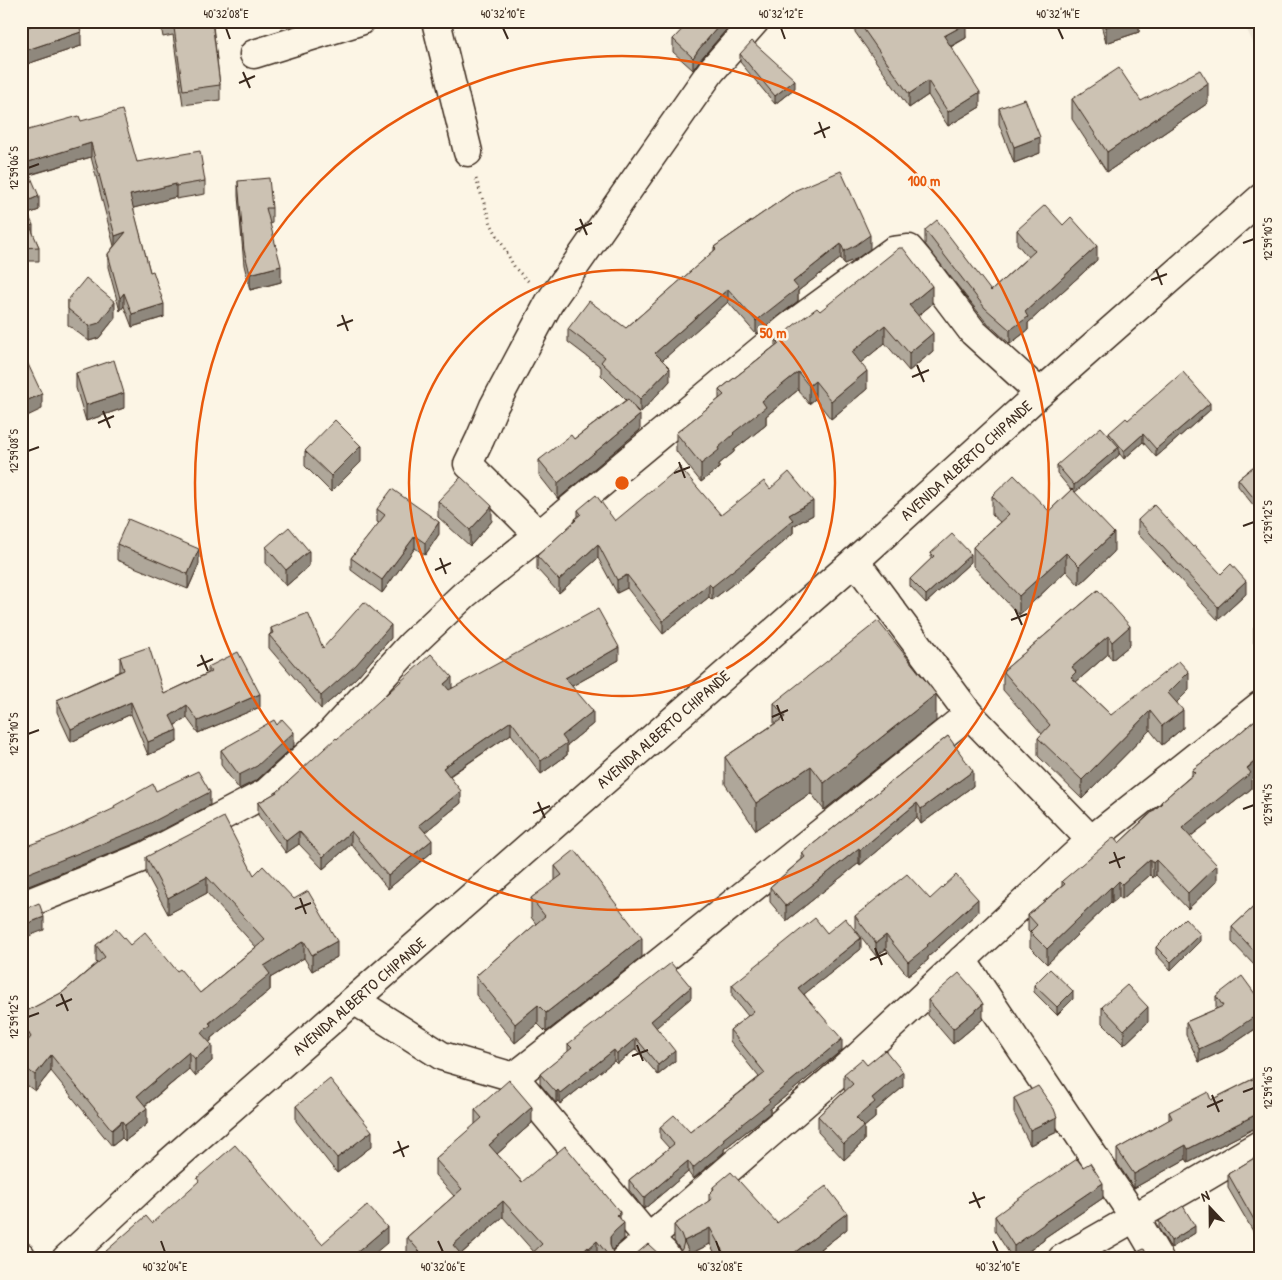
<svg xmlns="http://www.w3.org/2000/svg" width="1282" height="1280" font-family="'Patrick Hand',sans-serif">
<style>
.built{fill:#eee6d6}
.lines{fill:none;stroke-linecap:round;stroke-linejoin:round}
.minor-casing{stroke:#3b2a1e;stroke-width:31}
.major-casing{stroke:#3b2a1e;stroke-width:31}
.path{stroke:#3b2a1e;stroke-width:3;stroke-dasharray:1 4;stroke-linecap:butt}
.minor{stroke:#fcf5e5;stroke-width:28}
.major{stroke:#fcf5e5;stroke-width:28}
.wall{fill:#afa79a;stroke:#3b2a1e}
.shaded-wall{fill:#8f887d;stroke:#3b2a1e}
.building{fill:#ccc2b3;stroke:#3b2a1e}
.ticks{fill:none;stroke:#3b2a1e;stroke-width:2}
.ring{fill:none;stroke:#e8590c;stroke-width:2.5}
.labels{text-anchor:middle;stroke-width:5;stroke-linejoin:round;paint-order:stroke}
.street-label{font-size:16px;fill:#3b2a1e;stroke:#fcf5e5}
.centre{fill:#e8590c;stroke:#fcf5e5;stroke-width:2.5}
.ring-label{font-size:15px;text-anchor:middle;font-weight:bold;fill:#e8590c;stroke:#fcf5e5;stroke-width:5;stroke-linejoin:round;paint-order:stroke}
.neatline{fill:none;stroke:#3b2a1e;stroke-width:2}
.ticks-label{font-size:12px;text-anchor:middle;fill:#3b2a1e}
</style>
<rect width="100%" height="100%" fill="#fcf5e5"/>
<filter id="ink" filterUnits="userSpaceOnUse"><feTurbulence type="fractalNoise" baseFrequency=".02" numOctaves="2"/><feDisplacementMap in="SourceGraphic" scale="10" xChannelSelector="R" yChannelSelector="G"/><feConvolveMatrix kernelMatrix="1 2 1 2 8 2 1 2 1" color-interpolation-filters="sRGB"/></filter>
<g filter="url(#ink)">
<path class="built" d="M1243,21H1261V49L1254,45Z"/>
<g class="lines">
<defs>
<g id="minor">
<path d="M436,21L468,152"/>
<path d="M254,54L360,21"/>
<path d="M539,535L468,464L480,439L494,406L549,303L711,71L755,21"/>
<path d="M855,561L969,714L1091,840"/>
<path d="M21,906L146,856L266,793L328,736L412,644L465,594L539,535L789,327L893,251L909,249L920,262L973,332L1040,393"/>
<path d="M962,960L1135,1218L1159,1259"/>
<path d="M354,1000L442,1056L514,1077L639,979L969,714"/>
<path d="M514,1077L648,1238L664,1253L668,1259"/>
<path d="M21,1256L22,1259"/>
<path d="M625,1259L859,1056L1091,840L1261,705"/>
<path d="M1062,1259L1195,1183L1261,1144"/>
</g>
<path id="major" d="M66,1259L162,1169L354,1000L855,561L1040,393L1261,198"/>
</defs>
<use href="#minor" class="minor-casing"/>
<use href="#major" class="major-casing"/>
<path class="path" d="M476,179L491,224L515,268L530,283"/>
<use href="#minor" class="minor"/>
<use href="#major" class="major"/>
</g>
<g class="wall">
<path d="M24,21H78L81,46L21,66V31L27,27Z"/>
<path d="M160,21H243L213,26L220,85V100L183,105L173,35L163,37Z"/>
<path d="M689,21H733V22L699,61L693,70L673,52V39L690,22Z"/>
<path d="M855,21H964L966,38L951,47L980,107L948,126L928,95L909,108L855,32Z"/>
<path d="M1100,21H1139V32L1106,43Z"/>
<path d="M740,54L795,88L775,104L740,62Z"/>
<path d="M1072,99L1208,103L1107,172L1072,119Z"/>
<path d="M999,108L1040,153L1014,163L999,124Z"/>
<path d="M81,121L137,162L205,181V194L176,199V197L133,208L150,272L164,317L132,327L124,306L120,311L108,267V254L114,246L91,157L30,175L39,210L28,214L33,234L39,247V261H21V132Z"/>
<path d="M238,181L272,208V223L270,224L281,282L250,290L244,265L238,196Z"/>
<path d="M796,190L870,249L856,259L844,264L841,258L798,291V301L756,334L728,302L662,360L670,381L640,413L635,408L640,430L558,499L539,475V460L574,439L626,400L601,375V367L568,342V329L626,328L714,251V247Z"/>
<path d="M1063,225L1097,260L1028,323V330L1010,344L985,321L925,244V230L991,291L1028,257L1017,244V230Z"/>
<path d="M68,300L115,318L99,338L89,341L68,325Z"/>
<path d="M932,304L918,316L933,351L909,371L885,343L860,363L867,389L831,419L815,399L809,404L798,390L766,416V425L734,450V452L719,464V468L701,482L676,451V433L719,399V390L776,345V340L820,311Z"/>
<path d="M76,373L124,408L86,421L76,388Z"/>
<path d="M1210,410L1156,457L1143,442L1124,459L1119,453V455L1075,492L1114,552L1079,585L1066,571L1019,615L973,566V547L1000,522L992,515V496L1049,511L1071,490L1057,473V465L1109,435V433L1128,420Z"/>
<path d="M305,451L361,462L331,492L305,466Z"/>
<path d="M1258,463V511L1238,486V479Z"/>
<path d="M770,489L813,515L793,526V533L746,574L712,600L709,597L663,634L627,588L617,593L598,558L559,593L537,569V556L575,521V519L578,517V510L615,521L721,515Z"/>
<path d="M438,501L492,521L470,546L438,517Z"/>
<path d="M377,509L439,534L425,555L415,548L382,593L351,570V558L379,523L377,522Z"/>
<path d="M1138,520L1193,547L1221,574L1246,594L1218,620L1138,534Z"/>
<path d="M117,544L199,564L188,589L117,560Z"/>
<path d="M266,547L309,566L286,586L266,563Z"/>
<path d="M931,553L971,562L926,603L910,586V579L931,559Z"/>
<path d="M1098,590L1130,645L1112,660L1108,654L1076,682L1111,715L1189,690L1177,702L1183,728L1162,745L1150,730L1082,799L1038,756V738L1042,734L1003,690V671Z"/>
<path d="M1261,622V651L1254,643V628Z"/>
<path d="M271,628L323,648L391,638L356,678L321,709L269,648V635L271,633Z"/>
<path d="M120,657L164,694L208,673V667L260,707L198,733L187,718L175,725L177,742L148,755L131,714L71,742L57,712V700L120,671Z"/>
<path d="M619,660L572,686L593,724L567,745V755L541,774L511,734L450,776L461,803L425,832L432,852L388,889L351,844L323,869L299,844L286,853L258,815V803L277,792L337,739L452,688Z"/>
<path d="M774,703L936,721L824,810L811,793L756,830L725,784V757L774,724Z"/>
<path d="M1261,715V771L1251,780V789L1190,837L1217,881L1188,909L1156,875L1153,878L1150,875L1122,899L1119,897L1112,903L1111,902L1047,964L1030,947V933L1028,931V915L1062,886V881L1119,843L1161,803V802L1192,775V770L1228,743Z"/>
<path d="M277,725L294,746L257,780L239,789L221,765V750Z"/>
<path d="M948,736L973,786L921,824L917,817L860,865L859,863L786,921L770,902V887L802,859V853Z"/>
<path d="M146,857L254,875L337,957L312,971L304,958L270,978V990L211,1038V1041L209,1042L212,1061L195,1076L189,1069L145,1106L147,1124L125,1141L122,1138L112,1146L51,1071L35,1091L21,1081V1049L25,1044L21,1036V1014L63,992L97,963L96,962V945H130L177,971L200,993L256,947L207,893L168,914L146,873Z"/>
<path d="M555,866L642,957L546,1032L538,1024L515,1043L476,995V976L536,924L531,917V898L555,881Z"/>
<path d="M930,899L978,912L928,957V960L908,976L886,949L876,956L855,929V916Z"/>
<path d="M1261,900L1256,967L1232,942V927Z"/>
<path d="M827,933L861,949L804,994L842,1050L770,1109V1113L724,1149V1152L693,1179L688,1172L644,1209L629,1190V1180L669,1148L660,1138V1127L690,1132L759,1077L730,1041V1030L748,1016L732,996V985Z"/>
<path d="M1200,941L1171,970L1156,954V947Z"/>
<path d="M1034,985L1073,999L1057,1015L1034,992Z"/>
<path d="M1216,996L1261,1002V1025L1223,1051L1199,1062L1186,1035V1022L1216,1009Z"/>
<path d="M691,998L656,1027L675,1061L658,1075L636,1049L617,1064L614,1061L560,1104L558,1101L556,1103L540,1084V1074L568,1052V1044Z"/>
<path d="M928,1000L983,1019L953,1044L928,1015Z"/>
<path d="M1102,1007L1148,1022L1124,1045L1102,1023Z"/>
<path d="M867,1065L903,1087L875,1111V1118L864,1127V1141L844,1160L818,1132V1116L845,1091L844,1089V1074Z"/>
<path d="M1261,1075V1125L1188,1162L1186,1159L1134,1188L1117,1163V1149L1169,1120V1112L1211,1100Z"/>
<path d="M1014,1098L1057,1132L1030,1145L1014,1113Z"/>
<path d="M296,1106L372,1146L337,1173L296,1121Z"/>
<path d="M475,1110L532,1123L497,1154L522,1182L620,1218L624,1239L615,1247L612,1251L613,1253L619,1258H627L662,1257L669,1258L677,1256L681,1251L674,1241V1225L709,1201V1194L713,1190V1187L777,1223L847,1229L808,1259H718L710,1244L690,1254L692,1259H598L597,1257L596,1259H526L534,1252L503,1217L461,1254L465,1259H412L407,1253V1237L454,1196L435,1175V1159L475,1125Z"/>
<path d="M1261,1154V1245L1228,1188V1174Z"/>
<path d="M1103,1198L1044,1238V1240L1018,1259H1013L995,1231V1216Z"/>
<path d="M1159,1221L1195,1233L1171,1248L1159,1229Z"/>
</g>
<g class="shaded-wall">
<path d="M723,21H733V22L699,61L693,70V58L699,49Z"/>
<path d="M1124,21H1139V32L1106,43V27Z"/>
<path d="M966,24V38L944,50V36Z"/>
<path d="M81,32V46L21,66V52Z"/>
<path d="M795,80V88L775,104V96Z"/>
<path d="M928,81V95L909,108V94Z"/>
<path d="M1208,83V103L1107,172V152Z"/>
<path d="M980,92V107L948,126V112Z"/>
<path d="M1040,137V153L1014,163V147Z"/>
<path d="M91,143V157L25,176V163Z"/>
<path d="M176,184V197L130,209V195Z"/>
<path d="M39,196V210L23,216V203Z"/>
<path d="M33,225V238L30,226Z"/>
<path d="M126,232L115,250V236Z"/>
<path d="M870,235V249L856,259L844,264V251Z"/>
<path d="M841,244V258L798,291V301L756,334V321L793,282Z"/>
<path d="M1097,246V260L1028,323V330L1010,344V330L1025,312Z"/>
<path d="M281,266V282L250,290V274Z"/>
<path d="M932,286V304L909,323V305Z"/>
<path d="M728,289V302L655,367V353Z"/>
<path d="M124,293V306L120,311V298Z"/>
<path d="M115,302V318L99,338L89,341V326Z"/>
<path d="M164,304V317L132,327V314Z"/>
<path d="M885,325V343L852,370V352Z"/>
<path d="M933,333V351L909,371V353Z"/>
<path d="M670,368V381L640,413V399Z"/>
<path d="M867,371V389L831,419V401Z"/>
<path d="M798,372V390L766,416V425L734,450V452L719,464V468L701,482V464L733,433L762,401Z"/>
<path d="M815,381V399L809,404V386Z"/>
<path d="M124,393V408L86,421V405Z"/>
<path d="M42,394V409L21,419V403Z"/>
<path d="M1210,403V410L1156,457V449Z"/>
<path d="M640,415V430L558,499V483Z"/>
<path d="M1143,434V442L1124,459V451Z"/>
<path d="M361,446V462L331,492V476Z"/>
<path d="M1119,447V455L1074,493V485Z"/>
<path d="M813,501V515L793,526V533L746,574L712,600V587L789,515Z"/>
<path d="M1261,501V509L1258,511V503Z"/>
<path d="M492,506V521L470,546V530Z"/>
<path d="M439,522V534L425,555V543Z"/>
<path d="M1114,533V552L1079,585V566Z"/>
<path d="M415,536V548L382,593V580Z"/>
<path d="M598,544V558L559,593V580Z"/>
<path d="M199,549V564L188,589V574Z"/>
<path d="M309,551V566L286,586V570Z"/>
<path d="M1066,553V571L1019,615V596Z"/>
<path d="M971,554V562L926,603V595Z"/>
<path d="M627,575V588L617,593V580Z"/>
<path d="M1246,581V594L1218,620V607Z"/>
<path d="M709,584V597L663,634V621Z"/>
<path d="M391,625V638L356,678L321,709V696Z"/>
<path d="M1130,626V645L1112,660V642Z"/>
<path d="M1108,636V654L1076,682L1071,695L1072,667Z"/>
<path d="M619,647V660L565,690V678Z"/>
<path d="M1189,672V690L1168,711V693Z"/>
<path d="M452,677V690L444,696V684Z"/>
<path d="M260,694V707L198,733V721Z"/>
<path d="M936,694V721L824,810V783Z"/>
<path d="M131,702V714L71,742V729Z"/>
<path d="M187,705V718L170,728V716Z"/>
<path d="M1183,710V728L1162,745V726Z"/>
<path d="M593,711V724L567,745V755L541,774V761L562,736Z"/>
<path d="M1150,711V730L1082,799V780Z"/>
<path d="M511,721V734L443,780V768Z"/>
<path d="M177,730V742L148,755V742Z"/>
<path d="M294,732V746L257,780L239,789V775Z"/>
<path d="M1261,756V771L1251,780V789L1182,843V828Z"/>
<path d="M811,766V793L756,830V803Z"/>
<path d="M973,771V786L921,824V809Z"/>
<path d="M461,791V803L419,837V825Z"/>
<path d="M210,792V805L139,842L21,889V876Z"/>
<path d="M917,803V817L860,865V850Z"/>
<path d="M299,831V844L286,853V841Z"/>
<path d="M351,831V844L323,869V857Z"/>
<path d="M432,840V852L388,889V876Z"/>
<path d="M859,848V863L786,921V906Z"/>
<path d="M1150,859V875L1122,899V884Z"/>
<path d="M1156,860V875L1153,878V863Z"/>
<path d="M1217,865V881L1188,909V893Z"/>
<path d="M207,877V893L168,914V898Z"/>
<path d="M1119,881V897L1112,903V888Z"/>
<path d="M1111,887V902L1047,964V949Z"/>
<path d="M978,899V912L928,957V960L908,976V962Z"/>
<path d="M44,917V930L21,939V926Z"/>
<path d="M1200,934V941L1171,970V962Z"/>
<path d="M886,935V949L876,956V943Z"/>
<path d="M642,938V957L546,1032V1013Z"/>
<path d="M861,938V949L798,999V988Z"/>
<path d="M304,941V958L270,978V990L211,1038V1041L201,1049V1033L264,966Z"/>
<path d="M337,941V957L312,971V955Z"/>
<path d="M1261,948V963L1256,967V953Z"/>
<path d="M691,987V998L651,1032V1021Z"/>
<path d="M1073,991V999L1057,1015V1007Z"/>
<path d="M983,1004V1019L953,1044V1029Z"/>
<path d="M538,1005V1024L515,1043V1024Z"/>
<path d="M1148,1007V1022L1124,1045V1030Z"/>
<path d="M1261,1012V1025L1223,1051L1199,1062V1049Z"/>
<path d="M636,1038V1049L617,1064V1054Z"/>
<path d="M842,1039V1050L770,1109V1113L724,1149V1152L693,1179V1168L723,1139L768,1100Z"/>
<path d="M212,1045V1061L195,1076V1059Z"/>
<path d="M614,1050V1061L560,1104V1093Z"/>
<path d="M675,1051V1061L658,1075V1065Z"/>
<path d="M189,1052V1069L137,1112V1096Z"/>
<path d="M51,1055V1071L35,1091V1075Z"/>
<path d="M903,1072V1087L875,1111V1118L864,1127V1141L844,1160V1144L856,1118L872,1098Z"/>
<path d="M558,1090V1101L556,1103V1092Z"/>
<path d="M532,1107V1123L489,1161V1145Z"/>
<path d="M147,1108V1124L125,1141V1125Z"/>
<path d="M1261,1112V1125L1188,1162V1149Z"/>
<path d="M1057,1117V1132L1030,1145V1130Z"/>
<path d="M122,1121V1138L112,1146V1130Z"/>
<path d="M372,1131V1146L337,1173V1158Z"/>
<path d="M1186,1145V1159L1134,1188V1174Z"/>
<path d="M688,1161V1172L644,1209V1198Z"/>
<path d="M1103,1183V1198L1044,1238V1240L1018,1259H1014V1246L1044,1223Z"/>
<path d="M503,1201V1217L455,1259L453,1245Z"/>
<path d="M620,1212V1227L624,1223V1239L615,1247L610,1253V1237L617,1215Z"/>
<path d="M847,1213V1229L808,1259H786Z"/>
<path d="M1195,1226V1233L1171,1248V1241Z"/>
<path d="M387,1227V1243L368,1259H354V1255Z"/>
<path d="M710,1228V1244L684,1257V1241Z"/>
<path d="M597,1241V1257L596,1259H589V1248Z"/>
<path d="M588,1247V1259H575Z"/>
</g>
<g class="building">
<path d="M33,21H78L81,32L21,52V31L34,24Z"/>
<path d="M173,21H212L220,85L183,90Z"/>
<path d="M690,21H723L699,49L693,58L673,39Z"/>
<path d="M858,21H964L966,24L944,36L980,92L948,112L928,81L909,94Z"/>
<path d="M1104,21H1124L1106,27Z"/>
<path d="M752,41L795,80L775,96L740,54Z"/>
<path d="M1119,68L1141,101L1200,70L1208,83L1107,152L1072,99Z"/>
<path d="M1025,99L1040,137L1014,147L999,108Z"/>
<path d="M122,110L137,162L200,151L205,181L176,186V184L130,195L150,272L153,271L164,304L132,314L124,293L120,298L108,254L126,232L115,236L91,143L25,163L39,196L23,203L33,225L30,226L39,247L21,248V132L79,116L81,121Z"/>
<path d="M841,171L870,235L856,245L844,251L841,244L793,282L798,288L756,321L728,289L655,353L670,368L640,399L601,362L605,357L568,329L589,301L626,328L716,249L714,247L796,190Z"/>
<path d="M269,178L272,208H266L281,266L250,274L244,250L238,181Z"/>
<path d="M1045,205L1063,225L1071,217L1097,246L1025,312L1028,317L1010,330L985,308L925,230L937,220L991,291L1035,251L1017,230Z"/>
<path d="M899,248H903L932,286L909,305L933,333L909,353L885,325L852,352L867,371L831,401L815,381L809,386L798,372L762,401L766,407L733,433L734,434L718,448L719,450L701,464L676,433L724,395L719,390L779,343L776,340L799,321L817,308L820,311Z"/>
<path d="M86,278L115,302L99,323L89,326L68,309V300Z"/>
<path d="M114,360L124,393L86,405L76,373Z"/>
<path d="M27,362L42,394L21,403V365Z"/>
<path d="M1183,372L1210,403L1156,449L1143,434L1124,451L1109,433L1126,418L1128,420Z"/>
<path d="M628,399L640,415L558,483L539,460L571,435L574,439Z"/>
<path d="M335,420L361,446L331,476L305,451Z"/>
<path d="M1101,427L1119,447L1074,485L1057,465Z"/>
<path d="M1258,463L1261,466V501L1258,503L1238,479Z"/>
<path d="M680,467L721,515L764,481L770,489L789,472L813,501L789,515L793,520L746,560L712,587L709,584L663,621L627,575L617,580L598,544L559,580L537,556L576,520L575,519L581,514L578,510L596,495L615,521Z"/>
<path d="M1014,475L1049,511L1072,489L1114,533L1079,566L1066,553L1019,596L973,547L1009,514L992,496Z"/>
<path d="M461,477L492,506L470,530L438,501Z"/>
<path d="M392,489L439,522L425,543L415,536L382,580L351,558L385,515L377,509Z"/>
<path d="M1154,505L1193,547L1195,546L1221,574L1231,564L1246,581L1218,607L1138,520Z"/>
<path d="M128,519L199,549L188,574L117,544Z"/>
<path d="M289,527L309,551L286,570L266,547Z"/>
<path d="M952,534L971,554L926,595L910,579L934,556L931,553Z"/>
<path d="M1098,590L1130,626L1112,642L1108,636L1072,667L1076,672L1071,677L1111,715L1179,661L1189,672L1168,693L1183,710L1162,726L1150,711L1082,780L1038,738L1050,725L1003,671Z"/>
<path d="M364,602L391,625L356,665L321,696L269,635L273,633L271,628L308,613L323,648Z"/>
<path d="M598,609L619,647L565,678L593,711L562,736L567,743L541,761L511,721L443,768L461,791L419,825L432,840L388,876L351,831L323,857L299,831L286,841L258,803L277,792L336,738L337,739L431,654L452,677L444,684L449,690Z"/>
<path d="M878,621L936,694L824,783L811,766L756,803L725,757L785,717L774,703Z"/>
<path d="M1261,622V636L1254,628Z"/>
<path d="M149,647L164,694L211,672L208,667L238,652L260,694L198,721L187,705L170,716L177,730L148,742L131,702L71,729L57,700L124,670L120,657Z"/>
<path d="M1261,715V756L1247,768L1251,773L1182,828L1217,865L1188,893L1156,860L1153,863L1150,859L1122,884L1119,881L1112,888L1111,887L1047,949L1030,932L1037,925L1028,915L1065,884L1062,881L1114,837L1119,843L1162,803L1161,802L1195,773L1192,770L1228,743Z"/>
<path d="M282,719L294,732L257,766L239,775L221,750L274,720L277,725Z"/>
<path d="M948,736L973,771L921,809L917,803L860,850L859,848L786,906L770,887L805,857L802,853Z"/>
<path d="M198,771L210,792L139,829L21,876V848L57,835L115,808L114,806L153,784L156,791Z"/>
<path d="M224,817L254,875L263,866L294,899L308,891L337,941L312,955L304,941L264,966L270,974L209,1023L211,1025L201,1033L212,1045L195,1059L189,1052L137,1096L147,1108L125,1125L122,1121L112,1130L51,1055L35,1075L21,1065V1049L31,1037L21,1020V1014L63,992L105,957L96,945L116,929L130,945L145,932L177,971L180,969L200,993L265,940L207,877L168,898L146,857Z"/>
<path d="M575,850L642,938L546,1013L538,1005L515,1024L476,976L545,916L531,898L562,875L555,866Z"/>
<path d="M907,874L930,899L956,875L978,899L927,945L928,946L908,962L886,935L876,943L855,916Z"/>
<path d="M1261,900V948L1256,953L1232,927Z"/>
<path d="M39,903L44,917L21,926V909L27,908Z"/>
<path d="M815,918L827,933L845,918L861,938L798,988L842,1039L768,1100L770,1102L723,1139L724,1141L693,1168L688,1161L644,1198L629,1180L674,1144L660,1127L674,1115L690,1132L765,1073L730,1030L754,1011L732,985Z"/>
<path d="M1185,918L1200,934L1171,962L1156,947Z"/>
<path d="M671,963L691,987L651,1021L675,1051L658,1065L636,1038L617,1054L614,1050L560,1093L558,1090L556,1092L540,1074L572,1048L568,1044Z"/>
<path d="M1050,969L1073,991L1057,1007L1034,985Z"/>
<path d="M959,973L975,991L983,1004L953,1029L928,1000Z"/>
<path d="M1242,976L1261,1002V1012L1223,1038L1199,1049L1186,1022L1223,1006L1216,996Z"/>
<path d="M1127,985L1148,1007L1124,1030L1102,1007Z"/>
<path d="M885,1050L903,1072L872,1098L875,1102L856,1118L864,1126L844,1144L818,1116L853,1084L844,1074L862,1059L867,1065Z"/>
<path d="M1261,1075V1112L1188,1149L1186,1145L1134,1174L1117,1149L1172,1118L1169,1112L1208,1092L1211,1100Z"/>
<path d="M330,1079L372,1131L337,1158L296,1106Z"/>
<path d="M509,1080L532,1107L489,1145L522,1182L565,1146L620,1212L617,1215L624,1223L615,1231L610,1237V1245L613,1253L619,1258H627L635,1255L648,1244L662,1257L669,1258L677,1256L682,1249L684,1242L681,1234L674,1225L713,1198L709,1194L714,1189L713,1187L731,1172L777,1223L826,1186L847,1213L786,1259H727L710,1228L684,1241L692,1259H611L597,1241L589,1248L588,1247L575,1259H526L542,1244L503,1201L453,1245L465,1259H426L407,1237L462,1189L435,1159L482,1118L475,1110Z"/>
<path d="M1038,1086L1054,1109L1057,1117L1030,1130L1014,1098Z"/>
<path d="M235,1145L322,1244L367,1205L387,1227L354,1255L358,1259H97L146,1216L152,1223L199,1181L197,1178Z"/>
<path d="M1261,1154V1232L1228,1174Z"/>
<path d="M1077,1159L1083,1167L1090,1163L1103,1183L1044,1223V1224L1014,1246L995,1216L1021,1197Z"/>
<path d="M1183,1206L1195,1226L1171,1241L1159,1221Z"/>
<path d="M1144,1249L1149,1259H1122Z"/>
</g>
</g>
<path class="ticks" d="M226,28L230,39M503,28L508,39M781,28L785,39M1058,28L1063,39M243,72L250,88M239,83L255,76M819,122L825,138M814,134L830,127M28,168L39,164M580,219L587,235M575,230L592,223M1243,243L1254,239M1156,269L1162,285M1151,280L1167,274M342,315L348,331M337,326L353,320M917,365L924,382M912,377L929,370M103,411L110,428M98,423L114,416M28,451L39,447M679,462L685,478M674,473L690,467M1243,526L1254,522M440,558L446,574M435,570L451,563M1015,609L1022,625M1011,620L1027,614M201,655L208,671M197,666L213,659M777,705L783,721M772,717L788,710M28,734L39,730M538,802L545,818M1243,809L1254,805M533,813L550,806M1114,852L1120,868M1109,863L1125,857M300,898L306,914M295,909L311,903M875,948L882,965M870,960L887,953M61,994L68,1011M56,1006L72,999M28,1017L39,1013M637,1045L643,1061M632,1056L648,1050M1243,1092L1254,1088M1212,1095L1219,1112M1207,1107L1223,1100M398,1141L404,1157M393,1153L409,1146M973,1192L980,1208M969,1203L985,1197M161,1241L165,1252M438,1241L443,1252M716,1241L720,1252M993,1241L998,1252"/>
<g class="ring">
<circle cx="622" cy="483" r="213"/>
<circle cx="622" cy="483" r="427"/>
</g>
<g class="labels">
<g class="street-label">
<text transform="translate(966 460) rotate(-42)" y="6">AVENIDA ALBERTO CHIPANDE</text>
<text transform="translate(663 729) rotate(-41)" y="6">AVENIDA ALBERTO CHIPANDE</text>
<text transform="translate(359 996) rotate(-41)" y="6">AVENIDA ALBERTO CHIPANDE</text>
</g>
</g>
<circle cx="622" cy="483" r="8" class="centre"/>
<g class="ring-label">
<text x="924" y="186">100 m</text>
<text x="773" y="338">50 m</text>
</g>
<rect width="1282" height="1280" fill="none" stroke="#fcf5e5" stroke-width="55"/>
<g transform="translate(1210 1208) rotate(338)" stroke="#fcf5e5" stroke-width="4" paint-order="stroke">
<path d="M0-4L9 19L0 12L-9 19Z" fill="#3b2a1e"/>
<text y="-8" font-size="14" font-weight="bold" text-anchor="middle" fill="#3b2a1e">N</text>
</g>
<rect x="28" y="28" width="1226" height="1224" class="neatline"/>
<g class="ticks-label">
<text x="226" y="18">40°32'08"E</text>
<text x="503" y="18">40°32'10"E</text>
<text x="781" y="18">40°32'12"E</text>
<text x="1058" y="18">40°32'14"E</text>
<text transform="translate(14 168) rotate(-90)" y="4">12°59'06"S</text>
<text transform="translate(1268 239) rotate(-90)" y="4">12°59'10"S</text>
<text transform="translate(14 451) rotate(-90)" y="4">12°59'08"S</text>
<text transform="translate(1268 522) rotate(-90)" y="4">12°59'12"S</text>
<text transform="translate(14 734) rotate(-90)" y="4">12°59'10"S</text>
<text transform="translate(1268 805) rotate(-90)" y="4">12°59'14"S</text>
<text transform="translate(14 1017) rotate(-90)" y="4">12°59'12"S</text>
<text transform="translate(1268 1088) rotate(-90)" y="4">12°59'16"S</text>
<text x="165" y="1271">40°32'04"E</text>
<text x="443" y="1271">40°32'06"E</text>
<text x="720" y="1271">40°32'08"E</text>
<text x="998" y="1271">40°32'10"E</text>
</g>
</svg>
